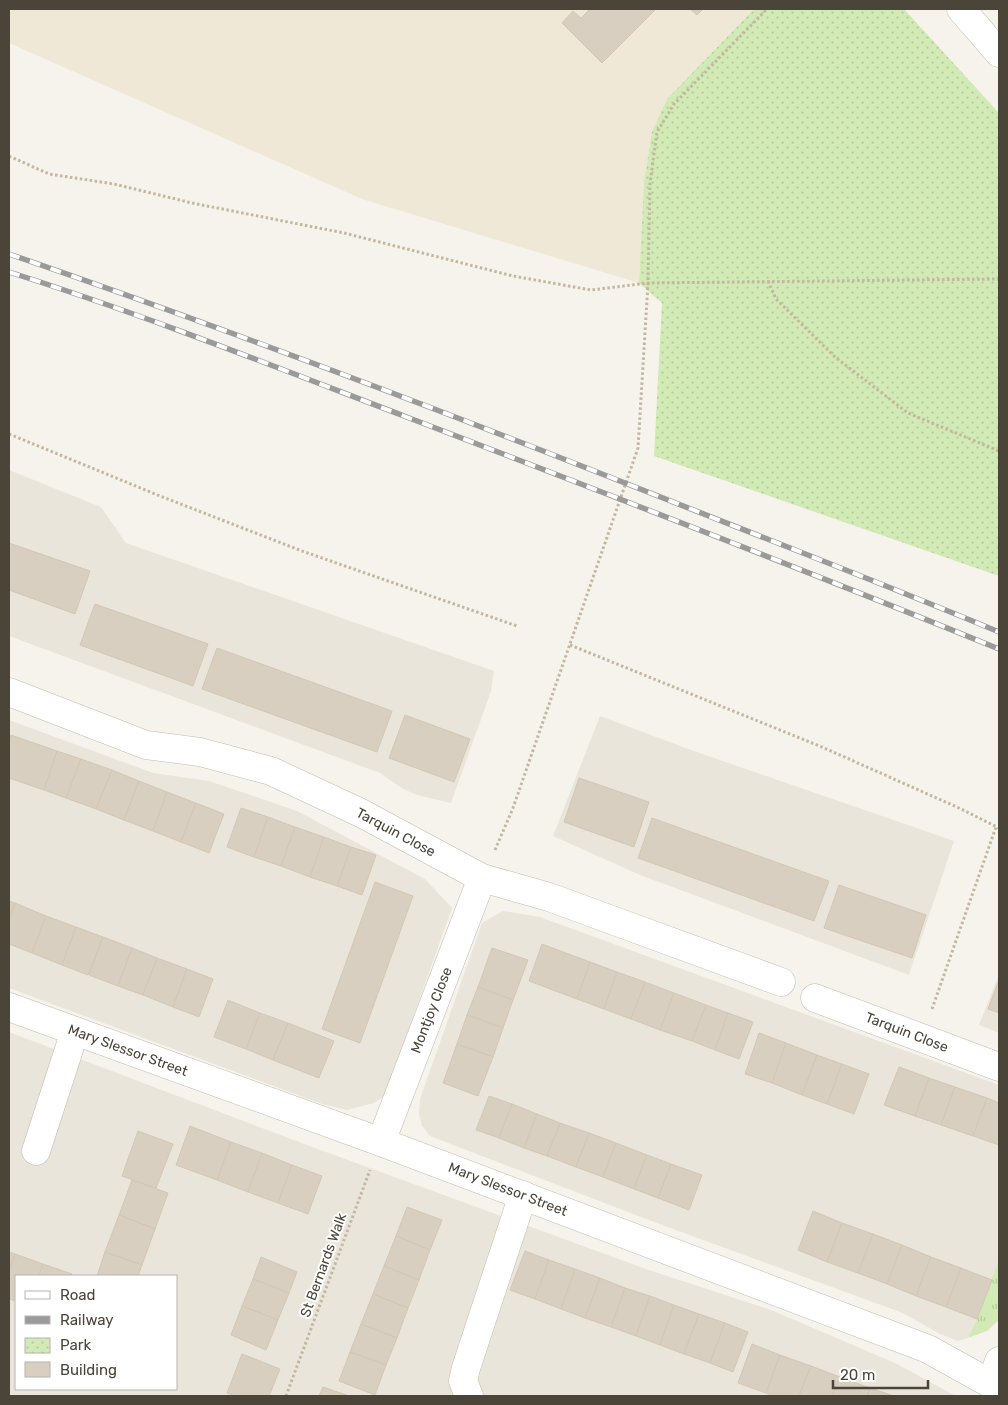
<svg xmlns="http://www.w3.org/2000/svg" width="1008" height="1405" font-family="Rubik,sans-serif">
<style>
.residential{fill:#eae5da;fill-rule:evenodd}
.education{fill:#efe8d6}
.grass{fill:url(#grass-tufts)}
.park{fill:url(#park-dots)}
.building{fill:#d8cfc1;stroke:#d3c7b4}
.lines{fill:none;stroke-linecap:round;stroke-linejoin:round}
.minor-casing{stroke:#c2bbae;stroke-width:29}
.path{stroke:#c4b79f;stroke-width:3;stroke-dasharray:2.5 2.5;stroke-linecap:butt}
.minor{stroke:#fff;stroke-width:28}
.rail-casing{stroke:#9a9a9a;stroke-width:5.5}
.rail{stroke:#fff;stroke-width:4;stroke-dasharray:11;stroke-linecap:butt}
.labels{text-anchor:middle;stroke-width:4;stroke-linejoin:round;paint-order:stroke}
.street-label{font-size:14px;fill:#4b4439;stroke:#fff}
</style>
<defs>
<pattern id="grass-tufts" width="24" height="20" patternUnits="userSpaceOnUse" patternTransform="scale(1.25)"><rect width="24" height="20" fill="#d2eab5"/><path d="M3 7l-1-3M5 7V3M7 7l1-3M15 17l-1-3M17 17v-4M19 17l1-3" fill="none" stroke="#b6ca9c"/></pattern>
<pattern id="park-dots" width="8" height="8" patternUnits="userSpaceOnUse" patternTransform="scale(1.25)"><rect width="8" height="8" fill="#d2eab5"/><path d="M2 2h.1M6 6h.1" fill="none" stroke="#b6ca9c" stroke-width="1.8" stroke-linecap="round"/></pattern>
</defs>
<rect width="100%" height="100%" fill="#f6f3ec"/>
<g class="residential">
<path d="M9,470L101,507L126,543L494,671L491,691L451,803L417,795L403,789L380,773L9,636Z"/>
<path d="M600,716L691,750L954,841L909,975L640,875L553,836Z"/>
<path d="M9,720L153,773L209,781L297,811L425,879L452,908L385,1096L374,1103L347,1110L322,1104L9,988Z"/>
<path d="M503,911L540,917L999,1085V1260L977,1319L968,1338L958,1341L940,1334L903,1313L662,1225L430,1136L422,1126L419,1113L420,1099L482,923Z"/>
<path d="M999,974V1033L979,1025Z"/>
<path d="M9,1032L307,1145L646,1269L771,1310L895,1363L956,1396H9ZM16,1276H176V1389H16Z"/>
</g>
<path class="education" d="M9,9H754L667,99L652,131L644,182L639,283L362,199L9,43Z"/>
<path class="grass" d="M999,1259V1320L987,1331L968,1338L977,1319Z"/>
<path class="park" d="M754,9H904L999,113V576L654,456L662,303L639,283L644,182L652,131L667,99Z"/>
<g class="building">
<path d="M590,9H656L602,63L562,23L573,11L581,18Z"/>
<path d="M690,9H703L697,15Z"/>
<path d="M9,543L90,571L75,614L9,590Z"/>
<path d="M95,604L208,644L193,686L80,645Z"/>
<path d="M217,648L392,711L377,752L202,689Z"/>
<path d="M405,715L470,739L454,782L389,758Z"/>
<path d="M11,735L57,751L44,790L9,778V741Z"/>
<path d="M57,751L81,759L66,798L44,790Z"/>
<path d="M81,759L112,770L96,809L66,798Z"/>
<path d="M112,770L139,781L124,820L96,809Z"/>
<path d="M579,778L649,802L634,847L564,822Z"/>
<path d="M139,781L167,792L153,831L124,820Z"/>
<path d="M167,792L196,803L181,842L153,831Z"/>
<path d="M196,803L224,814L209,853L181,842Z"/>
<path d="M241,808L268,817L254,857L227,847Z"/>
<path d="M268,817L295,827L281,866L254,857Z"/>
<path d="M652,818L829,881L814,921L638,858Z"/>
<path d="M295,827L324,837L310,877L281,866Z"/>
<path d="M324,837L351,847L337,886L310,877Z"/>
<path d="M351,847L376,855L362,895L337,886Z"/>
<path d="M375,882L413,896L360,1043L322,1029Z"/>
<path d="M839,885L926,915L912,958L824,928Z"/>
<path d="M9,901L15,903L9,920Z"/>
<path d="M15,903L46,916L32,953L9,944V920Z"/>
<path d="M46,916L76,927L62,965L32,953Z"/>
<path d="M76,927L103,937L88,975L62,965Z"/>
<path d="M103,937L132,948L118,986L89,975Z"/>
<path d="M542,944L590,962L577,999L529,981Z"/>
<path d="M132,948L157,958L143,995L118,986Z"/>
<path d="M492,948L528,960L513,1000L478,987Z"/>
<path d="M157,958L187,969L173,1007L143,995Z"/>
<path d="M590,962L617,972L604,1009L577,999Z"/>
<path d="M187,969L213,979L199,1017L173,1007Z"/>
<path d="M617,972L645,982L631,1019L604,1009Z"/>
<path d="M999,980V1013L988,1009Z"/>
<path d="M645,982L674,993L660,1030L631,1019Z"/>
<path d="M478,987L513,1000L503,1028L467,1015Z"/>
<path d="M674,993L706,1005L692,1041L660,1030Z"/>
<path d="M228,1000L260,1013L246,1049L214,1037Z"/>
<path d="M706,1005L728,1013L715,1050L692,1041Z"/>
<path d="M260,1013L288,1023L273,1060L246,1049Z"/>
<path d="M728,1013L753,1022L739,1059L715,1050Z"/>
<path d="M467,1015L503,1028L493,1057L457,1044Z"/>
<path d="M288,1023L334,1041L319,1078L273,1060Z"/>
<path d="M759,1033L786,1043L772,1083L745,1074Z"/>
<path d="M786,1043L817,1055L802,1095L772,1083Z"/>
<path d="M457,1044L493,1057L478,1096L443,1083Z"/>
<path d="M817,1055L842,1064L827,1104L802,1095Z"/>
<path d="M842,1064L869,1074L854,1114L827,1104Z"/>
<path d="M899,1067L929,1078L915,1116L884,1105Z"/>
<path d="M929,1078L955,1087L941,1125L915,1116Z"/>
<path d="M955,1087L987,1098L973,1136L941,1125Z"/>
<path d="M489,1096L512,1104L499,1138L476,1130Z"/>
<path d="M987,1098L999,1103V1145L973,1136Z"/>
<path d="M512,1104L537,1114L524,1148L499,1138Z"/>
<path d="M537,1114L560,1123L547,1156L524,1148Z"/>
<path d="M560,1123L589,1133L576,1167L547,1156Z"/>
<path d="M190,1126L231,1142L217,1180L176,1165Z"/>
<path d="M138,1131L173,1144L156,1188L122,1176Z"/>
<path d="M589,1133L616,1143L603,1177L576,1167Z"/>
<path d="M231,1142L262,1153L248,1192L217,1180Z"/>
<path d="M616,1143L647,1155L634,1189L603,1177Z"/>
<path d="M262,1153L292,1165L278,1203L248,1192Z"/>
<path d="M647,1155L671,1164L658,1198L634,1189Z"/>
<path d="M671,1164L702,1175L689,1210L658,1198Z"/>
<path d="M292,1165L322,1176L308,1214L278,1203Z"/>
<path d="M132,1180L168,1193L155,1229L119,1215Z"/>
<path d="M407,1207L442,1220L430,1250L396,1236Z"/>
<path d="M813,1211L842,1223L827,1262L798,1250Z"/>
<path d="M119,1215L155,1229L142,1265L105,1252Z"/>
<path d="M842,1223L873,1234L858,1273L827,1262Z"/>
<path d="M873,1234L902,1245L887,1284L858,1273Z"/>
<path d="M396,1236L430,1250L419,1280L384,1266Z"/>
<path d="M902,1245L931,1257L916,1296L887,1284Z"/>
<path d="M525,1251L549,1260L535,1299L510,1290Z"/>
<path d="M9,1252L15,1254L9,1272Z"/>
<path d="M105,1252L142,1265L138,1276H97Z"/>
<path d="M15,1254L43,1264L39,1276H16V1301L9,1299V1272Z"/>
<path d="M261,1257L297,1272L289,1293L253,1279Z"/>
<path d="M931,1257L961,1268L946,1307L916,1296Z"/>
<path d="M549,1260L575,1269L561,1309L535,1299Z"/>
<path d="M43,1264L72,1274L71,1276H39Z"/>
<path d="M384,1266L419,1280L408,1308L373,1294Z"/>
<path d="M961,1268L992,1280L977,1319L946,1307Z"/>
<path d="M575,1269L600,1278L585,1318L561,1309Z"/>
<path d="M600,1278L625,1288L611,1327L585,1318Z"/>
<path d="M253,1279L289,1293L278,1320L242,1306Z"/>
<path d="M625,1288L650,1296L636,1336L611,1327Z"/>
<path d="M373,1294L408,1308L397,1338L361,1324Z"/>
<path d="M650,1296L674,1305L660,1345L636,1336Z"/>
<path d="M674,1305L699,1314L684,1354L660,1345Z"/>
<path d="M242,1306L278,1320L266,1350L231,1335Z"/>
<path d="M699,1314L725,1323L710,1363L684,1354Z"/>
<path d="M725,1323L748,1332L733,1372L710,1363Z"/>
<path d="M361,1324L397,1338L386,1365L350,1352Z"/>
<path d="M752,1344L780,1355L766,1393L738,1383Z"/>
<path d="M350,1352L386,1365L375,1395L339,1381Z"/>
<path d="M242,1354L280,1369L269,1396H236L227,1393Z"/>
<path d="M780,1355L811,1366L799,1396H774L766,1393Z"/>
<path d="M811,1366L840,1377L832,1396H799Z"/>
<path d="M840,1377L870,1388L867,1396H832Z"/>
<path d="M323,1387L349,1396H319Z"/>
<path d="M870,1388L894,1396H867Z"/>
</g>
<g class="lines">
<defs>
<g id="minor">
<path d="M961,9L999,53"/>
<path d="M9,692L146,745L200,752L271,771L361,813L482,878L549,897L781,982"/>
<path d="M815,998L999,1067"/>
<path d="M9,1007L381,1142L928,1349L991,1384L999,1391"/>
<path d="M381,1142L482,878"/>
<path d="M36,1151L75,1031"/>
<path d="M991,1384L999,1361"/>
<path d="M469,1396L463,1381L466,1368L523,1195"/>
</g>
</defs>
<use href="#minor" class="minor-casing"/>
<g class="path">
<path d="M9,156L49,174L114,184L192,203L344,233L513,276L591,290L648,283L999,279"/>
<path d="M768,281L776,299L835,357L908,413L999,451"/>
<path d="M9,434L160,496L302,551L517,626"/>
<path d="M570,645L822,747L959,808L999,828"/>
<path d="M495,850L513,808L638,448L648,283L650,183L657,132L674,104L767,9"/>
<path d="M932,1009L996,827"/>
<path d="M286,1396L370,1170"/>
</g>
<use href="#minor" class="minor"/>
<defs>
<g id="rail">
<path d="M9,254C227,329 443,411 658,496C772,541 886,585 999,632"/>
<path d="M9,272C142,314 273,366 404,416C603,492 802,569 999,649"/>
</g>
</defs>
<use href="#rail" class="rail-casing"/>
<use href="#rail" class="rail"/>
</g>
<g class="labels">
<g class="street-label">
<text transform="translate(396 832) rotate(28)" y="5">Tarquin Close</text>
<text transform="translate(431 1010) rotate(-69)" y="5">Montjoy Close</text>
<text transform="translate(907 1032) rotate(21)" y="5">Tarquin Close</text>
<text transform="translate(128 1050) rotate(20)" y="5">Mary Slessor Street</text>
<text transform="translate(508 1189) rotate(21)" y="5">Mary Slessor Street</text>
<text transform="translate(323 1265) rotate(-70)" y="5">St Bernards Walk</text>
</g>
</g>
<rect width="1008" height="1405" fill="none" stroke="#4b4439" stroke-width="20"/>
<rect x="15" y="1275" width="162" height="115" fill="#ffffff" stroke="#b7b4b0"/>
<rect x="25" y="1291" width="25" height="8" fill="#ffffff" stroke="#b7b4b0"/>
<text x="60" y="1300" font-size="15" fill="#4b4439">Road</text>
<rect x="25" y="1316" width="25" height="8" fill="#9a9a9a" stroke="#b7b4b0"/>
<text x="60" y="1325" font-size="15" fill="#4b4439">Railway</text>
<rect x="25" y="1338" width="25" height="15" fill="url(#park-dots)" stroke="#b7b4b0"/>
<text x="60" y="1350" font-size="15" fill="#4b4439">Park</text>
<rect x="25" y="1362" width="25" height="15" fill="#d8cfc1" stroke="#b7b4b0"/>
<text x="60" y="1375" font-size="15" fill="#4b4439">Building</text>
<path d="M833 1380v8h95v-8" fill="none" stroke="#4b4439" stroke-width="2.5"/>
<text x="840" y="1380" font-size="15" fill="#4b4439" stroke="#ffffff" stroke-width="4" paint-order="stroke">20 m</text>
</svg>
